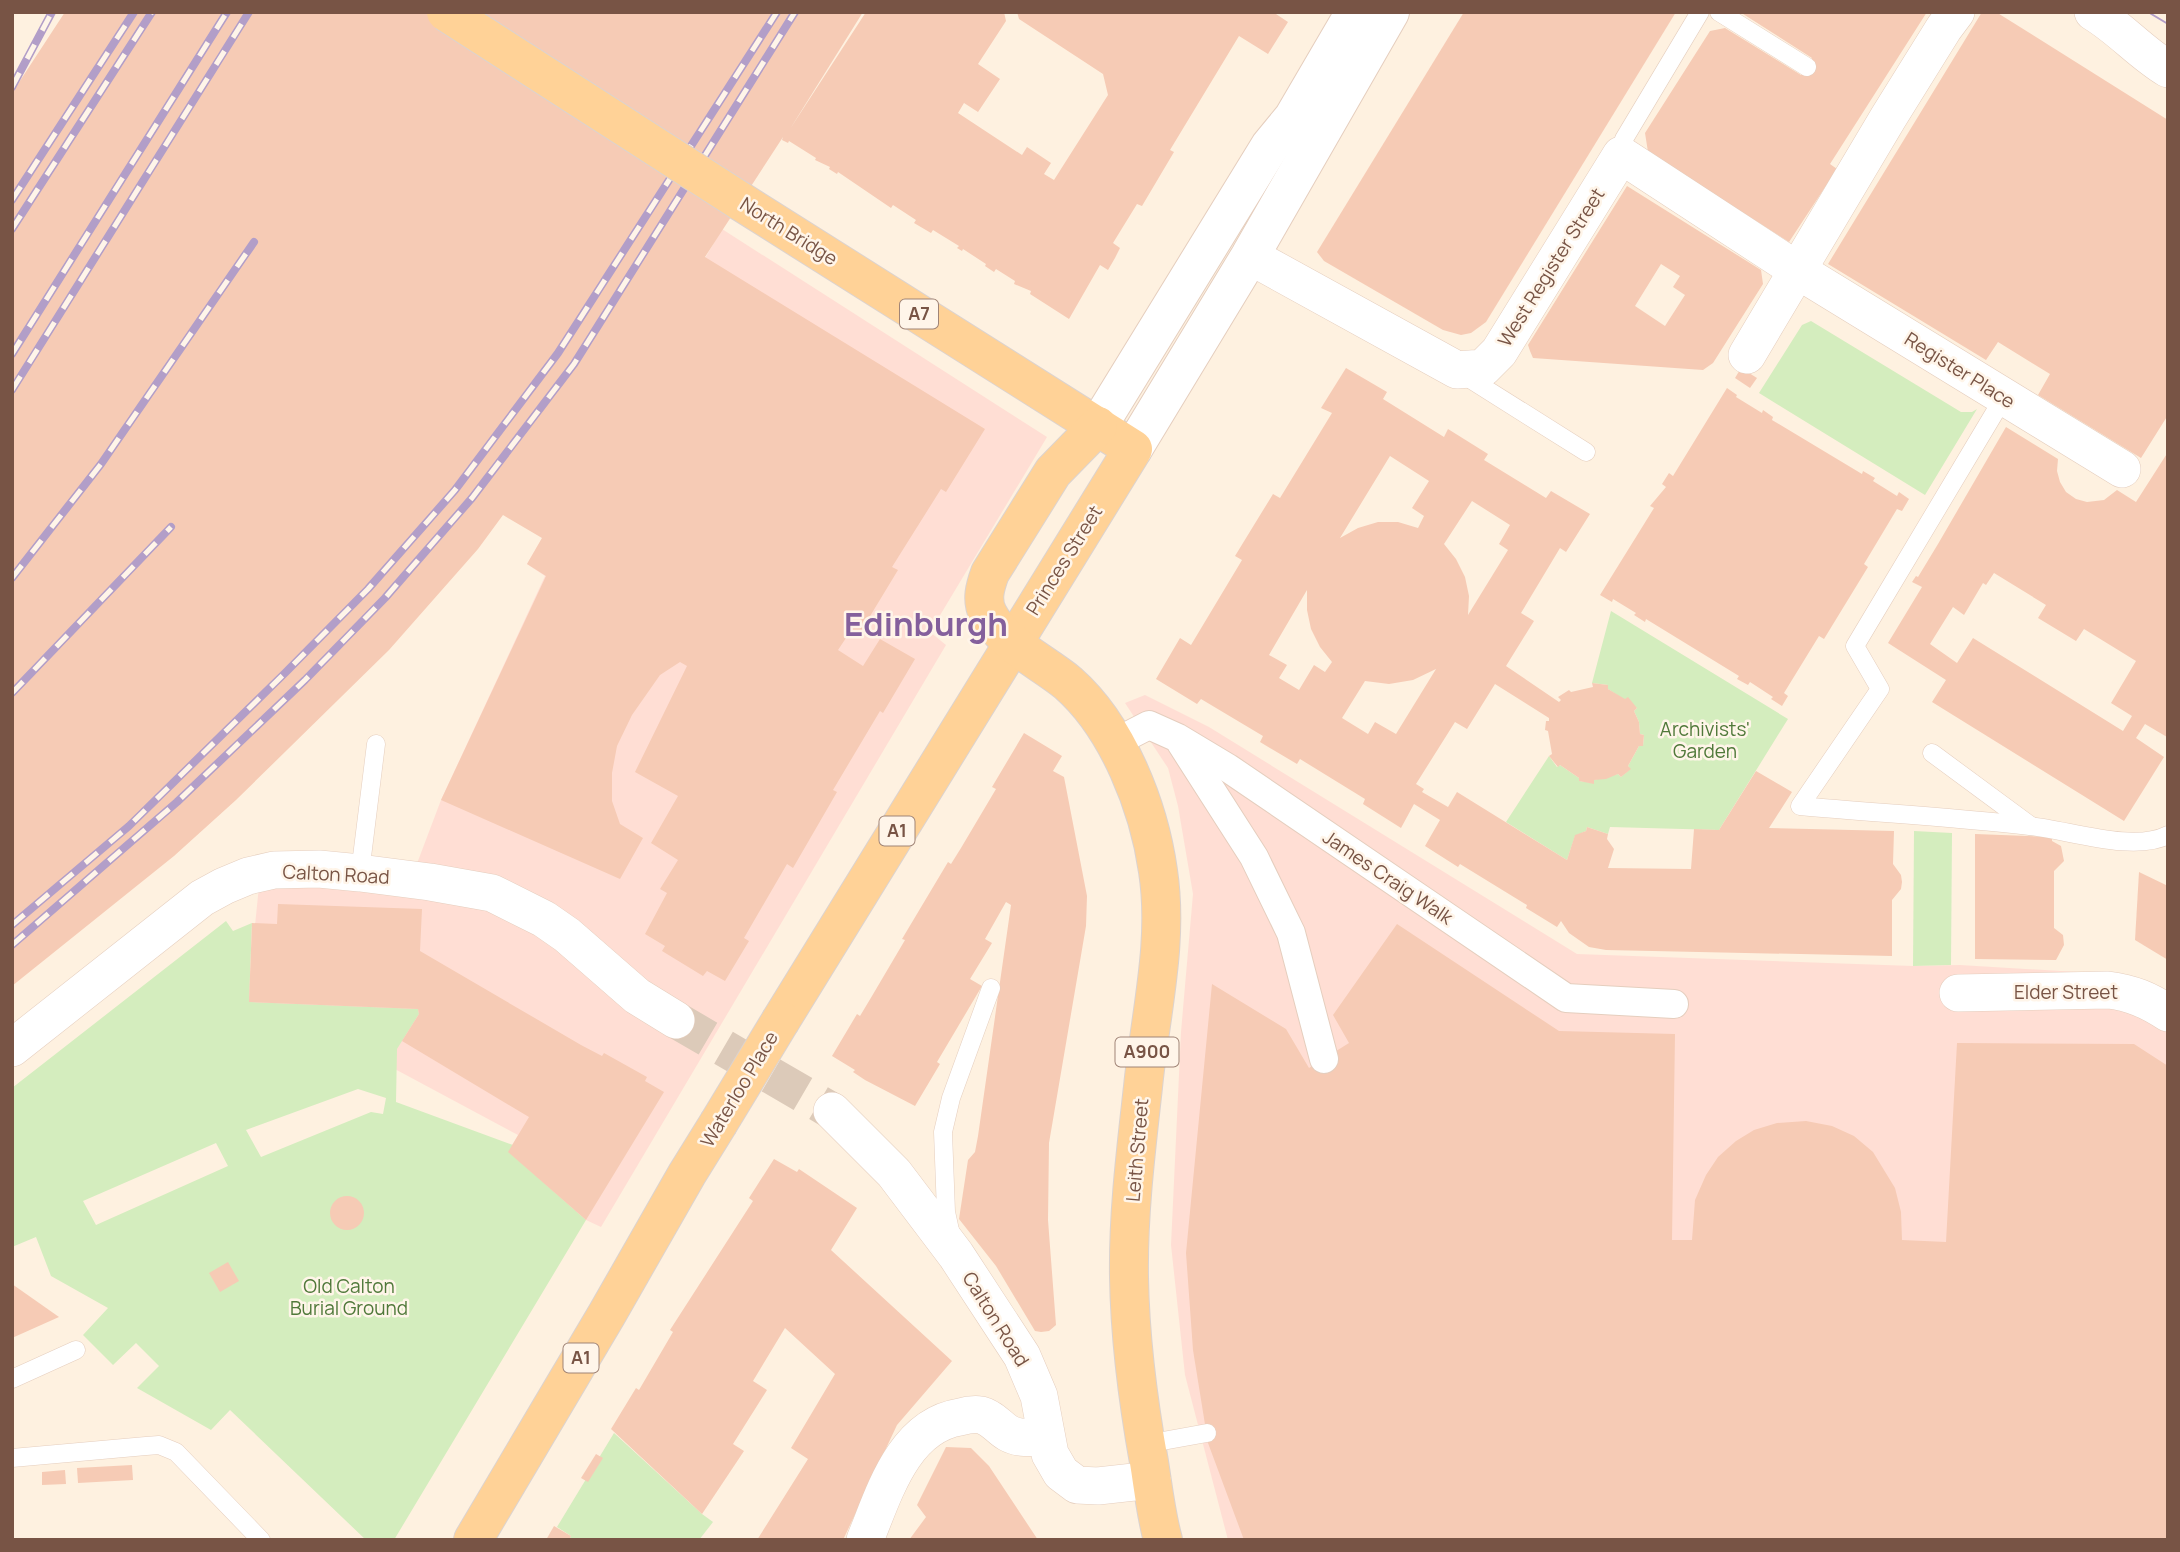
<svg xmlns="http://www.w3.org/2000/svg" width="2180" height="1552" font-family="Manrope,sans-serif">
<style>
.commercial{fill:#ffded4}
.green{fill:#d4edbe;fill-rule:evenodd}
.building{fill:#f6cbb5;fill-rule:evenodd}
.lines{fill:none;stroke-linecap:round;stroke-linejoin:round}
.minor-tunnel{stroke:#dccab9;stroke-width:37;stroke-dasharray:37 18;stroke-linecap:butt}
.service-casing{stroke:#e5cebe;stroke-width:19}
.pedestrian-casing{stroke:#e5cebe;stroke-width:30}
.minor-casing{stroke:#e5cebe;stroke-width:38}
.tertiary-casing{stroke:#e5cebe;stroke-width:40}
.primary-casing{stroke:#dcd3cf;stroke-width:40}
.service{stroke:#fff;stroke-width:18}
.pedestrian{stroke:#fff;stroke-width:28}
.minor{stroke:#fff;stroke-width:37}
.tertiary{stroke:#fff;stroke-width:38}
.primary{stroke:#ffd297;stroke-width:38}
.tram{stroke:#b29ec8;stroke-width:2}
.rail-casing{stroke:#b29ec8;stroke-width:8}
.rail{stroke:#fff5e9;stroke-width:5;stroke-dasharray:16;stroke-linecap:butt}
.primary-bridge-casing{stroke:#dcd3cf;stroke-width:40;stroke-linecap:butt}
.primary-bridge{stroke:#ffd297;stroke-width:38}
.labels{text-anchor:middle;stroke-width:5;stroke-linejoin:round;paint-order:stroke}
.shield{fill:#fff5e9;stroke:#a08476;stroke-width:2}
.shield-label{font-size:18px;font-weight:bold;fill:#785445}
.street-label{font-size:19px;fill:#785445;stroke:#fff5e9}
.park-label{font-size:19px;fill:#50793a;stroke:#fff5e9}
.town-label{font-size:33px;font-weight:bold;fill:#84609c;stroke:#fff5e9}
</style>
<rect width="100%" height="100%" fill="#fef1e0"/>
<g class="commercial">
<path d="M722,229L1047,437L930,632L946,645L601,1227L586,1220L508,1152L518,1135L378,1060L245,1024L259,886L407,890L441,800L545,576L527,564Z"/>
<path d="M1145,695L1209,727L1577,954L1913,966L1960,965L2127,975L2168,1001V1540H1228L1185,1375L1171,1245L1181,1032L1193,894L1178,806L1168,768L1125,703Z"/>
</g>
<g class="green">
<path d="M1811,321L1961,412H1972L1977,409L1925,495L1759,393L1802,325Z"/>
<path d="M1611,611L1788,719L1719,830L1610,827L1608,834L1587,827L1586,831L1575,836L1567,860L1506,822L1549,756L1557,767L1560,765L1579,778V781L1594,783V780L1618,774L1621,777L1630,769L1628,766L1639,746H1643L1644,735L1640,734L1639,722L1634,711L1637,708L1608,689V685L1592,683Z"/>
<path d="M1914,831L1952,833L1951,965L1913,966Z"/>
<path d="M226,921L233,931L252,923L249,1002L418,1009L419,1014L397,1049L396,1102L513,1145L509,1152L586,1220L394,1540H366L230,1410L211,1430L137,1388L159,1366L136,1343L113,1365L83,1335L108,1308L51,1276L36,1237L12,1247V1088ZM358,1089L386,1098L383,1114L371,1112L261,1157L246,1130ZM216,1143L228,1166L96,1225L83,1201Z"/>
<path d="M614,1433L702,1514L713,1522L699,1540H569L571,1536L557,1527Z"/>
</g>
<g class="building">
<path d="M65,12H863L790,129L866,12H1004L1006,21L978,64L1000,79L978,112L964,103L958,113L1022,155L1027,147L1051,163L1044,174L1054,180L1108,95L1103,74L1019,19L1017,12H1273L1288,22L1268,54L1239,36L1170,150L1174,152L1142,206L1137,204L1113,243L1120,248L1115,258L1108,270L1100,265L1069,319L1030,294L1031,291L1014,284L1015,281L996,269L994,272L985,266L986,264L963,249L962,251L957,248L959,246L933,230L931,233L914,223L916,220L893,205L891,208L838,172L837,174L829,169L830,167L815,160L816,158L789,141L788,143L782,140L783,137L705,257L985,429L946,492L941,489L892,567L898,570L858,636L850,632L838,650L863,666L880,639L915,659L883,713L880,711L833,790L837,792L793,868L787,864L744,938L749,941L725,981L707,971L703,976L662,951L665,946L645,934L667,893L660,889L678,860L651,843L678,796L635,772L687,666L680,662L660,675L632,715L617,746L612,773V801L620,824L643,838L620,879L441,800L546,576L527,564L542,538L503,515L478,549L389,650L236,800L174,856L12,986V93Z"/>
<path d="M1464,12H1676L1486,322L1471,333L1461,335L1443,330L1324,261L1317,252Z"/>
<path d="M1740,12H1927L1830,164L1837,169L1789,242L1648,152L1645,133L1710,31L1725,28L1801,75L1812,58Z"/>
<path d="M1982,12H1996L2168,120V415L2141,458L2038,395L2050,374L1998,342L1986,360L1828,264Z"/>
<path d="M1627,186L1761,270L1763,284L1713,363L1703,370L1533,358L1530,351L1528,345ZM1661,264L1680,276L1673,287L1685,295L1665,326L1635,306Z"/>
<path d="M1346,368L1387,392L1383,399L1444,437L1448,429L1488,454L1484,460L1546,498L1551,491L1590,514L1566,552L1560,548L1521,613L1534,621L1506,666L1559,702L1561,700L1558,697L1569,690L1571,692L1593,687L1592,683L1608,685V689L1625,699L1628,697L1637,708L1634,711L1639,722L1640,734L1644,735L1643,746H1639L1628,766L1631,769L1621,777L1618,774L1606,779L1594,780V784L1579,781V778L1560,765L1558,767L1549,756L1552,754L1548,731L1545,730L1546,721H1549V718L1495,684L1467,729L1455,722L1416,784L1424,789L1422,792L1448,807L1457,792L1567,860L1575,835L1586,831L1587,827L1608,834L1607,839L1614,849L1608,868L1691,869L1694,829L1719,830L1756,771L1792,792L1769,828L1894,831L1893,864L1901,875L1902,882L1901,889L1892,900V956L1606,950L1589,947L1569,933L1561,921L1557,927L1526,908L1527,905L1460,864L1458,867L1425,846L1440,820L1414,804L1401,828L1363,804L1365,799L1300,759L1297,764L1260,742L1263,736L1201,699L1197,704L1156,679L1180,638L1191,645L1242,560L1235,556L1273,494L1280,498L1332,413L1321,408ZM1390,456L1429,481L1412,508L1424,516L1418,528L1398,522H1378L1358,528L1340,538ZM1472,501L1510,525L1499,544L1508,550L1468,615L1469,596L1465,577L1456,559L1444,544ZM1307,590V610L1311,629L1320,647L1332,662L1325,672L1314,665L1299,690L1279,678L1287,665L1269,655ZM1436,669L1396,734L1375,722L1368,734L1342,718L1365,681L1389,684L1413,680Z"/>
<path d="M1741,368L1757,378L1750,388L1735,378Z"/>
<path d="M1727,388L1737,395L1736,397L1762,413L1763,410L1773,417L1772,420L1862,474L1863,471L1875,478L1873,481L1897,496L1899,492L1909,499L1902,511L1897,509L1864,564L1868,567L1824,639L1819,636L1784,693L1788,696L1782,706L1771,699L1773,697L1750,682L1748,685L1737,679L1739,676L1646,619L1645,622L1634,615L1636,613L1613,599L1612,602L1600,595L1654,508L1650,506L1666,487L1662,484L1669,473L1673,476Z"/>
<path d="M2006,427L2058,459L2057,471L2060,482L2066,492L2076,499L2087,502L2104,500L2117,490L2136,502L2168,452V735L2167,737L2145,724L2136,738L2164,757L2124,821L1932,702L1946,680L1888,643L1922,587L1912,582L1916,576L1918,577L1938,544ZM1994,573L2046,605L2038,618L2076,641L2084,629L2136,661L2111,703L2132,716L2123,731L1973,638L1957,663L1930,644L1953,607L1964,615L1983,583L1986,585Z"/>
<path d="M1024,733L1062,756L1053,771L1064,777L1087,896L1086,926L1049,1143L1048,1220L1056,1325L1049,1331L1041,1332L1035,1331L996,1266L959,1219L968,1160L975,1152L978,1136L1011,905L1006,902L985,939L992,943L970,979L982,986L937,1062L940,1064L915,1106L865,1080L853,1072L855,1070L832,1056L857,1014L860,1016L872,996L905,940L902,939L948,862L951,864L961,848L996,789L992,787Z"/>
<path d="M1975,834L2052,837V841L2061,846L2064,861L2054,871V928L2063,935L2064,945L2056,960L1975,959Z"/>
<path d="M2139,872L2168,886V960L2135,940Z"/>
<path d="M278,904L422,909L420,951L581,1045L602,1056L604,1053L647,1077L645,1081L664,1092L586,1220L508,1152L529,1117L402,1041L419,1014L418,1009L249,1002L252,923L277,924Z"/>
<path d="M1397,924L1559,1031L1675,1034L1672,1240H1692L1695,1200L1706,1175L1718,1157L1736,1141L1754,1130L1777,1123L1806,1121L1832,1126L1854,1136L1873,1152L1895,1188L1901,1212L1902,1240L1946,1242L1957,1043L2134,1044L2168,1066V1540H1244L1208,1443L1193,1350L1186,1253L1212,984L1286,1029L1309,1068L1349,1043L1333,1015Z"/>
<path d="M774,1159L797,1172L799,1169L857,1208L831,1250L952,1361L897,1425L843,1540H757L808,1459L791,1448L835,1374L785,1328L753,1381L767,1390L733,1444L744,1451L702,1514L611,1429L636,1388L639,1390L673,1332L670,1330L753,1201L749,1198Z"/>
<circle cx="347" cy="1213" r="17"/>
<path d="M228,1262L239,1281L220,1292L209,1273Z"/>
<path d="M12,1284L59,1317L12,1338Z"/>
<path d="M946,1447L971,1448L989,1466L1038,1540H909L926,1517L917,1505Z"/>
<path d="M596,1454L603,1458L588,1482L581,1478Z"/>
<path d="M132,1465L133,1480L78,1483L77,1468Z"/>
<path d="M65,1470L66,1484L42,1485V1472Z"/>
<path d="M554,1526L571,1536L569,1540H546Z"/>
</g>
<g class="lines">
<path class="minor-tunnel" d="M676,1020L832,1111"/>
<defs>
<g id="service">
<path d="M1719,12L1807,67"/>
<path d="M1621,155L1624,139L1700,12"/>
<path d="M1462,374L1586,452"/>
<path d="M2004,397L1855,646L1880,689L1800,806C1877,813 1954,817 2030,826C2069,830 2133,853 2168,835"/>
<path d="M1932,753L2031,826"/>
<path d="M360,873L376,744"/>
<path d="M951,1235L946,1212L943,1132L951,1098L991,988"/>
<path d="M12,1379L76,1350"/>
<path d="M1146,1444L1207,1433"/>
<path d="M12,1458L146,1446L159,1445L176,1452L261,1540"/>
</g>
<g id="pedestrian">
<path d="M1114,743L1149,725L1178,738L1228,768L1566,998L1674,1004"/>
<path d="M1181,743L1254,857L1291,933L1324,1059"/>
</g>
<g id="minor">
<path d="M2093,12C2120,28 2141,53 2168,69"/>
<path d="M1250,256L1457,370L1483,368L1499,352L1621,155L1797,270L2122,469"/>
<path d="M1747,355L1888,118L1944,28L1956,12"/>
<path d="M1958,993L2108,990C2132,993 2148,1000 2168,1013"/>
<path d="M12,1048L202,898L224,886L248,876L274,870L319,869L360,873L430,882L492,893L544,919L567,935L637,996L676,1020"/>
<path d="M832,1111L894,1173L956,1255L1022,1356L1039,1396L1050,1454L1061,1473L1077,1485L1098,1486L1152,1480"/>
<path d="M865,1540C884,1494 903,1426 960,1417C967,1415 974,1414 981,1415C993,1418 999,1428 1008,1433C1020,1440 1033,1437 1046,1437"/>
</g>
<g id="tertiary">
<path d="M1098,426L1270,146L1293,118L1355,12"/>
<path d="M1133,449L1250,256L1390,12"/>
</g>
<g id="primary">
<path d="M740,201L1133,449L781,1020"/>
<path d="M1098,426L1053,472L990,573C985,587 981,600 988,614C1004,645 1043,662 1068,683C1118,727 1149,807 1158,871C1169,943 1150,1015 1143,1087C1136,1150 1128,1214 1129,1277C1130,1339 1138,1401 1149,1462C1153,1487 1156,1515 1163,1540"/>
<path d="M473,1540L607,1314L687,1174L718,1124"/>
</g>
</defs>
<use href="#service" class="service-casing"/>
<use href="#pedestrian" class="pedestrian-casing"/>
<use href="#minor" class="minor-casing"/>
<use href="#tertiary" class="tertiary-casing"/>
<use href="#primary" class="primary-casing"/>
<use href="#service" class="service"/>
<use href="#pedestrian" class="pedestrian"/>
<use href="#minor" class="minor"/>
<use href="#tertiary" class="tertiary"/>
<use href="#primary" class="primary"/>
<path class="tram" d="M2148,12L2168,24"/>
<defs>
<g id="rail">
<path d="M12,87L52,12"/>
<path d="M12,200L134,12"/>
<path d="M12,229L152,12"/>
<path d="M12,354L227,12"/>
<path d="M12,390L249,12"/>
<path d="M12,578L101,464L254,242"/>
<path d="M12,693L171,527"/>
<path d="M12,925L129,826L285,673L368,589L455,490L558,353L777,12"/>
<path d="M12,945L177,802L305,680L385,598L472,498L574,364L795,12"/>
</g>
</defs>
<use href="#rail" class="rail-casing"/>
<use href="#rail" class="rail"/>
<defs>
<g id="primary-bridge">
<path d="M446,12L740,201"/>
<path d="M718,1124L781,1020"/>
</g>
</defs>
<use href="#primary-bridge" class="primary-bridge-casing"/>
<use href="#primary-bridge" class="primary-bridge"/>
</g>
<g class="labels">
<g class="shield">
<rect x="900" y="299.5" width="38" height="29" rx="5"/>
<rect x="879.5" y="816.5" width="35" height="29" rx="5"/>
<rect x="1115.5" y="1037.5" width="63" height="29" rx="5"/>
<rect x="563.5" y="1343.5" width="35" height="29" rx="5"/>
</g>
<g class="shield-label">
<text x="919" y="320">A7</text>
<text x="897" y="837">A1</text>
<text x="1147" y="1058">A900</text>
<text x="581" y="1364">A1</text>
</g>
<g class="street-label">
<text transform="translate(789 231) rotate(32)" y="7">North Bridge</text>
<text transform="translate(1551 267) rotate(-58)" y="7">West Register Street</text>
<text transform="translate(1960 370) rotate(32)" y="7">Register Place</text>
<text transform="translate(1064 560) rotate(-58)" y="7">Princes Street</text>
<text transform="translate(336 874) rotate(3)" y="7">Calton Road</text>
<text transform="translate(1388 877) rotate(34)" y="7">James Craig Walk</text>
<text x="2066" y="999">Elder Street</text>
<text transform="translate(739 1089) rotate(-59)" y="7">Waterloo Place</text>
<text transform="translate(1137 1150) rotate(-85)" y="7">Leith Street</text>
<text transform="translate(996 1319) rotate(58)" y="7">Calton Road</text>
</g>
<g class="park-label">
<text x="1705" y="736">Archivists'<tspan x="1705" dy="22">Garden</tspan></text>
<text x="349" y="1293">Old Calton<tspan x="349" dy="22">Burial Ground</tspan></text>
</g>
<g class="town-label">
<text x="926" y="636">Edinburgh</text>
</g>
</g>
<rect width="2180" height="1552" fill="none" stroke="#785445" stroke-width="28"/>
</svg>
